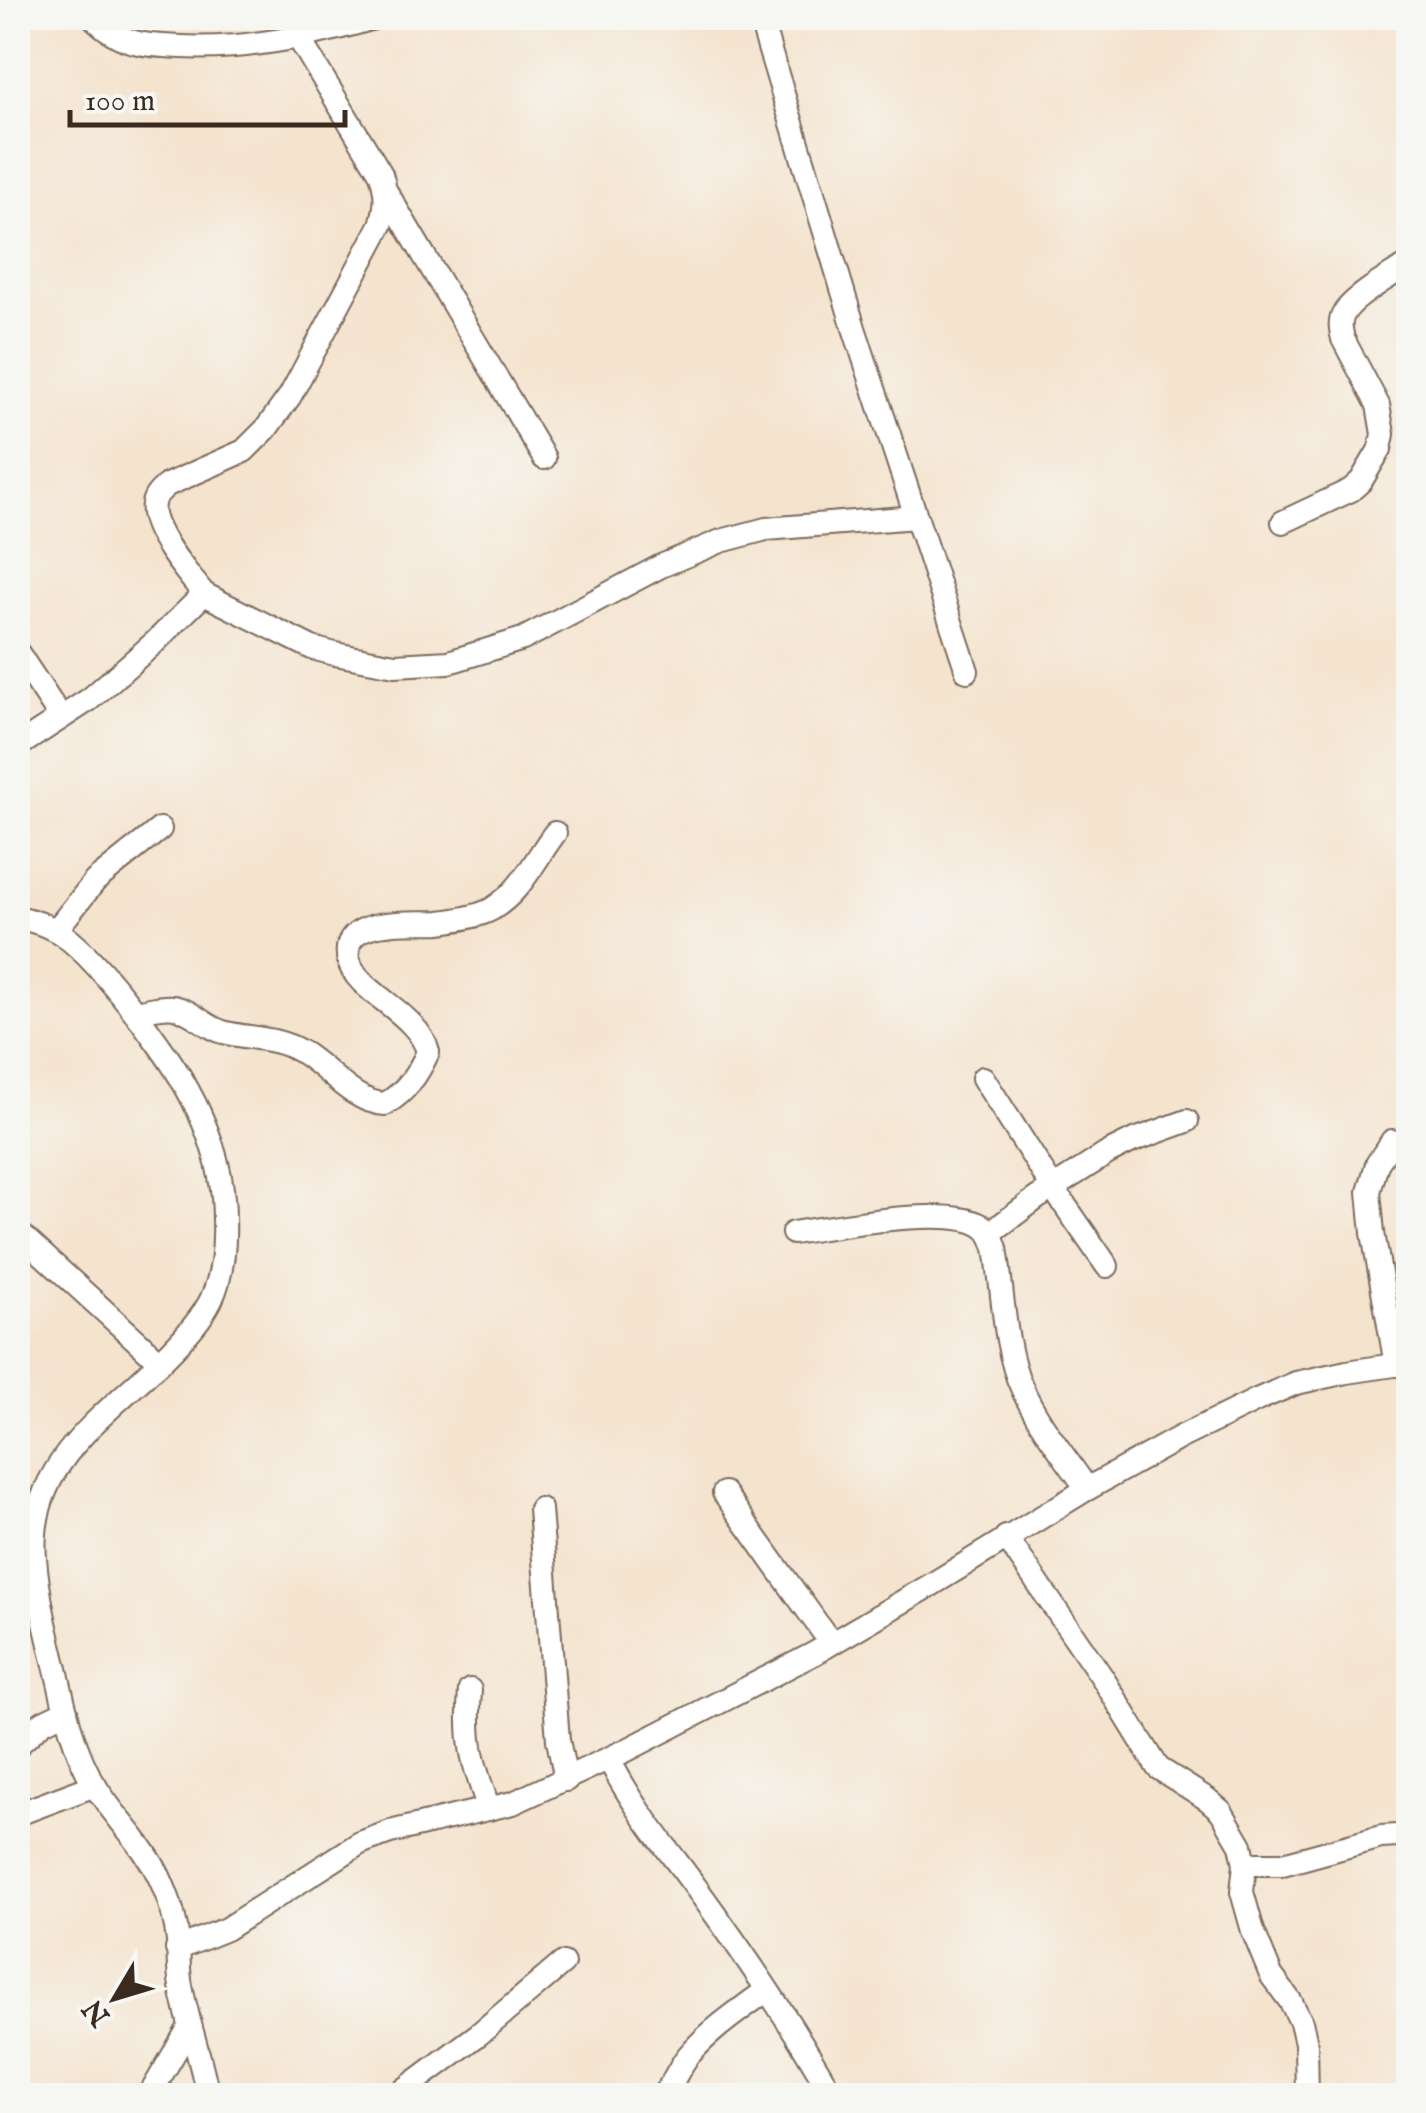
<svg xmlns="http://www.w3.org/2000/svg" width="1426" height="2113" font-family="'IM FELL English',serif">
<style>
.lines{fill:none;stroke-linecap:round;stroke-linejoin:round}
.minor-casing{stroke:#7c6b5b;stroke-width:26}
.minor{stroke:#fff;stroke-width:22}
</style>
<rect width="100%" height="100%" fill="#f6f6f2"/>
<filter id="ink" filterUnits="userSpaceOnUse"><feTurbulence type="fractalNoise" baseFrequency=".01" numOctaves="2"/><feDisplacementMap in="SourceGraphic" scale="20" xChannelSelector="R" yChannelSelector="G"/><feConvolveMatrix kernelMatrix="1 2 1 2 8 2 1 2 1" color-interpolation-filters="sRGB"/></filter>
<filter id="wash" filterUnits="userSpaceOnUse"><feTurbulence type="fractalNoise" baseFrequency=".0048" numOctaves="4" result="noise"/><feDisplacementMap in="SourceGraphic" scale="40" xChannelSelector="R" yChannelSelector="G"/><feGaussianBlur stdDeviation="2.25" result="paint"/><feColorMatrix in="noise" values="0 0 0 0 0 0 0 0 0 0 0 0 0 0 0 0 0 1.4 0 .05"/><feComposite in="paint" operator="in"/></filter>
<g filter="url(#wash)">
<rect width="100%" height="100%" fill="#f4e3cd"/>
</g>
<g filter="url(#ink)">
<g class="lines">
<defs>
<g id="minor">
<path d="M94,18C105,29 118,38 134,42C148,46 165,46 181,47C246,50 311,37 374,18"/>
<path d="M760,18L854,328L967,671"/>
<path d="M387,193L544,458"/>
<path d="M1283,522L1351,490L1361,481L1380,449L1383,434L1378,405L1343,339C1341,330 1339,323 1343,315C1350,299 1393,274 1408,265"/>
<path d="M204,594L312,648L335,654L395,665L449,662L523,639L661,566L721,541L766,529L916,517"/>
<path d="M18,653L61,718"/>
<path d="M18,746L90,699L154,643L204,594C190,576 148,529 153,504C154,496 161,490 167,485L244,451L266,429L290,396L381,225C387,205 387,194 381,174L298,37"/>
<path d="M18,917C29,920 42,923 53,929C85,944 138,1015 159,1045C196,1096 224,1155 224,1219C225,1246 223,1275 211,1300C201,1320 185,1337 169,1353C109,1415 27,1460 35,1558C38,1596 47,1633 56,1669C65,1708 73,1750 94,1784C114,1818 146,1845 162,1883C170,1901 176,1921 178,1941C179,1956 178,1971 181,1986C188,2024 201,2058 208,2096"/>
<path d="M56,930L95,881L160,829"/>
<path d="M135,1012C148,1010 162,1005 174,1007C193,1011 205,1027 223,1032C249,1039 276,1037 300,1051C328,1067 351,1102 385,1104C406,1092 418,1074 428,1052C418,1012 357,993 349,961C337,914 415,924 440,922C456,920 478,917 492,909C522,891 535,859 555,833"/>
<path d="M983,1078L1053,1188L1107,1266"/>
<path d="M1392,1141L1377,1164L1369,1192L1373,1233L1396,1365"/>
<path d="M18,1232L160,1362"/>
<path d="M793,1233C832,1227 956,1203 985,1228C992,1233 993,1241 996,1248C1003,1291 1004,1350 1022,1388C1038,1424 1065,1456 1087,1489"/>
<path d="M990,1233L1037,1198L1108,1153L1132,1141L1187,1121"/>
<path d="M724,1493L831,1643"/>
<path d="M540,1509L558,1740L566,1780"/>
<path d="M1006,1537L1102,1677L1158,1768L1207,1799L1221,1811L1241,1845L1245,1864L1242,1892L1253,1931L1271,1975L1291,2002L1301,2022L1306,2043L1307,2096"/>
<path d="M470,1690C466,1742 472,1761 489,1809"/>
<path d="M18,1745L43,1722L66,1711"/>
<path d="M609,1759C633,1808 668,1849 700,1893C745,1955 789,2019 827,2086L829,2096"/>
<path d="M18,1814L95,1785"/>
<path d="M1245,1864H1283L1381,1837L1397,1836L1408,1840"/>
<path d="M177,1949L226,1929L360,1843L390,1832L513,1803L627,1750L815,1653L931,1585L1087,1489L1181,1437L1259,1399L1296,1383L1347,1372L1408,1363"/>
<path d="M149,2096L189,2028"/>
<path d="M396,2096L479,2034L563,1963"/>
<path d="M663,2096C673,2084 678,2068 688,2056C710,2030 740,2010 767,1990"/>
</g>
</defs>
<use href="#minor" class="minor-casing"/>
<use href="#minor" class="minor"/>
</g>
</g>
<rect width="1426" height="2113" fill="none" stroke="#f6f6f2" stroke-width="60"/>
<g transform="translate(115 1998) rotate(232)" stroke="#f6f6f2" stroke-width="8" paint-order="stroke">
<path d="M0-8L18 38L0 25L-18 38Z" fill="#3b2a1e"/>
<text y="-15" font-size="28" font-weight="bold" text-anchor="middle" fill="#3b2a1e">N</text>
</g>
<path d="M70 110v15h275v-15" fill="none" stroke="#3b2a1e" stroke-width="5"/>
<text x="85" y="110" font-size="30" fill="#3b2a1e" stroke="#f6f6f2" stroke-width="8" paint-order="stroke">100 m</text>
</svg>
